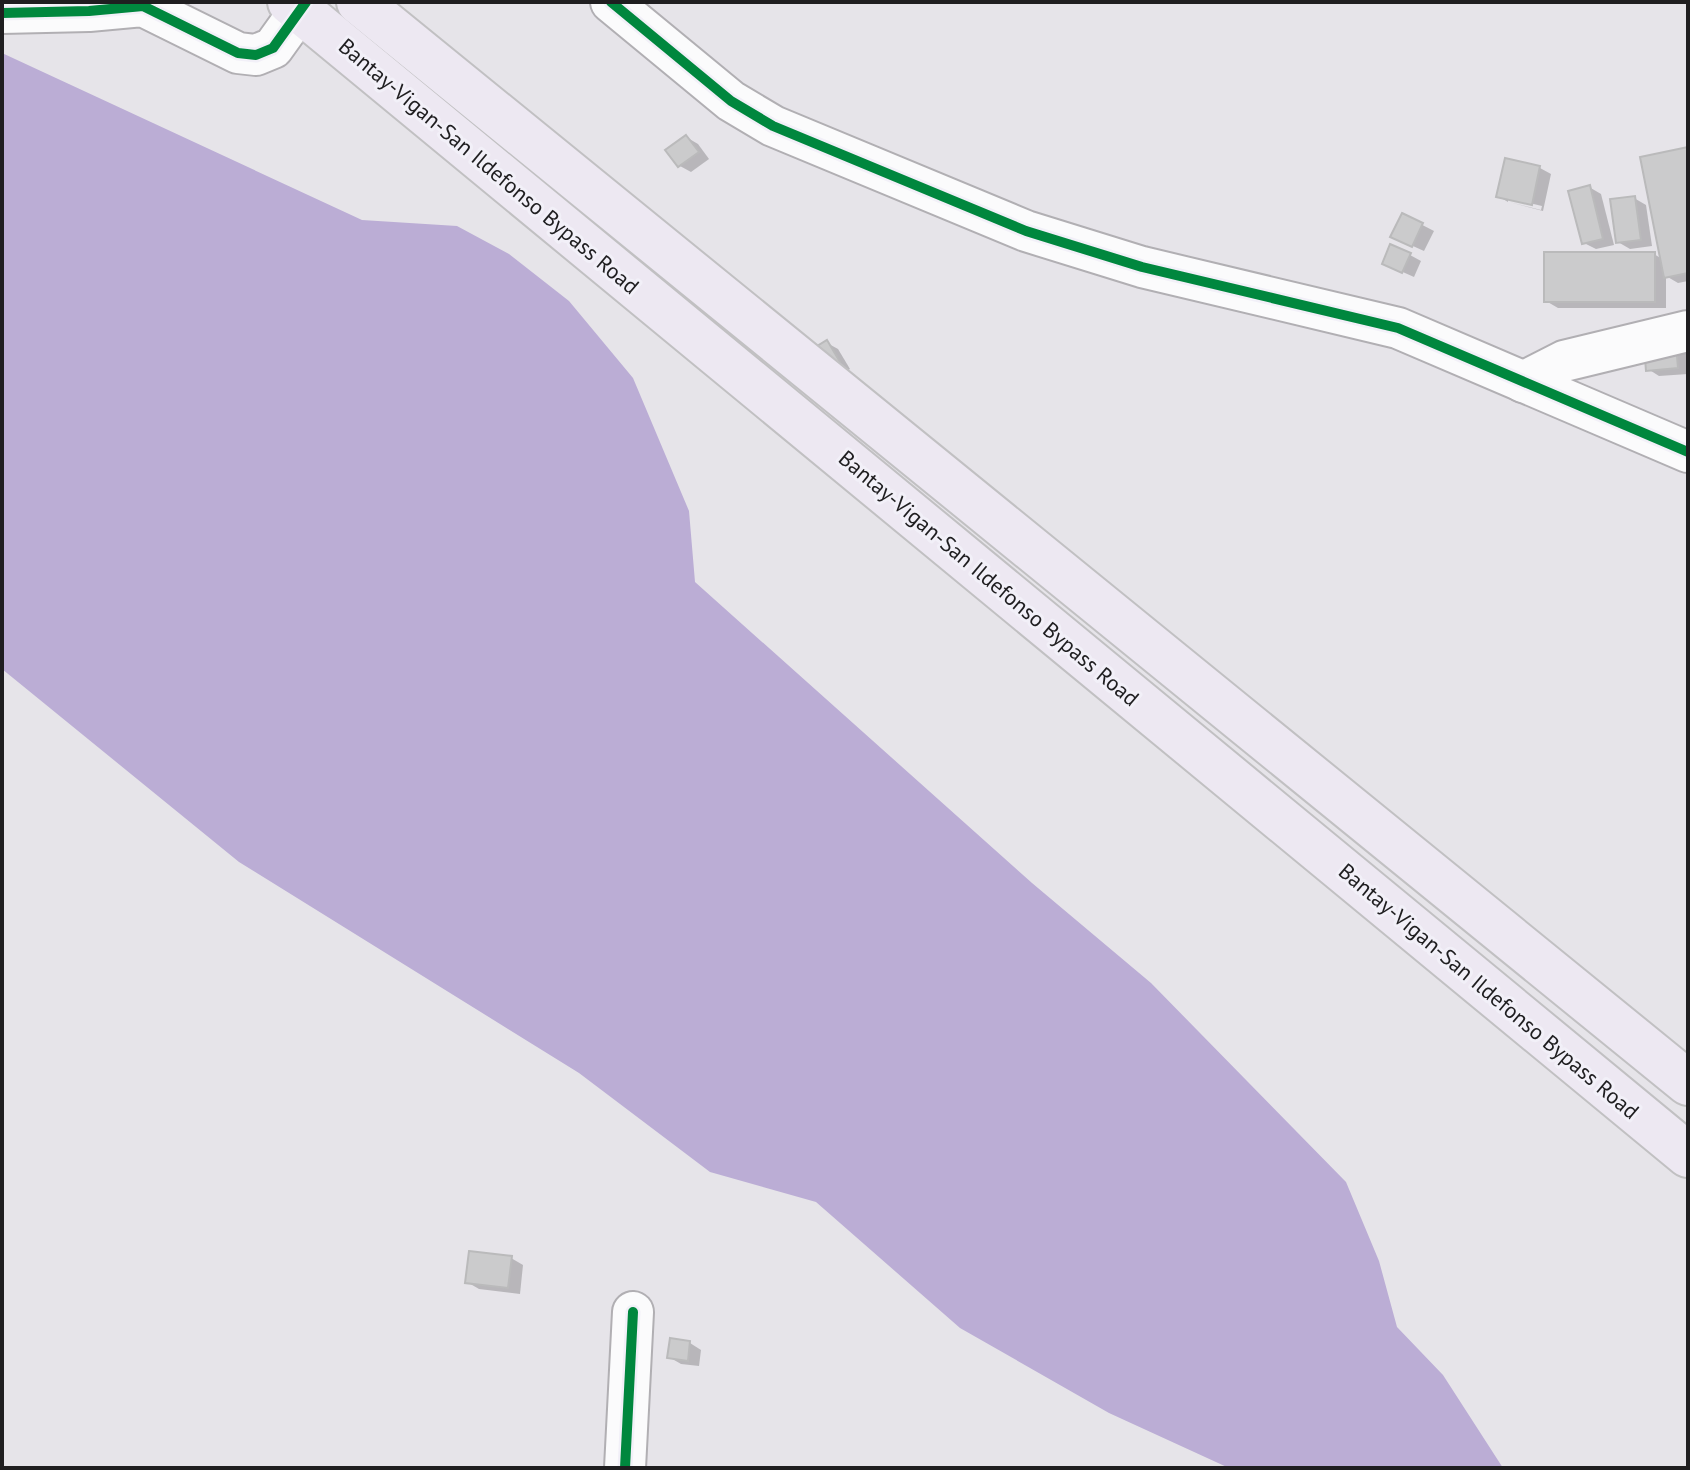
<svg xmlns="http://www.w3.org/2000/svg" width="1690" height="1470" font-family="'PT Sans',sans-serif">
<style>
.water{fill:#bbadd5}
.shadow{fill:#0003}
.building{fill:#cbcbcc;stroke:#bababb;stroke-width:2}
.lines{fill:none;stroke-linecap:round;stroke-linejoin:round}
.minor-casing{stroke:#b1afb3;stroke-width:44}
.major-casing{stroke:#c1c0c2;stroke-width:48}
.minor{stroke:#fbfbfc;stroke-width:40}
.major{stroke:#ede8f2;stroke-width:44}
.cycleway-casing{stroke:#f2f0f8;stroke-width:15}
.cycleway{stroke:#00873e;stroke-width:10}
.labels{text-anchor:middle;stroke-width:6;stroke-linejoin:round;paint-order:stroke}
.street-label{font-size:22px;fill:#1f1e20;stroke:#f2f0f8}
</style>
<rect width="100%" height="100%" fill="#e6e4e9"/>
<path class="water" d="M2,53L362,220L457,226L509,254L569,301L633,378L689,511L695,582L1032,883L1151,983L1346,1182L1379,1261L1397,1327L1443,1375L1503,1468H1229L1109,1413L960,1328L816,1202L710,1172L579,1073L239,862L2,669Z"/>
<g class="shadow">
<path d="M686,137L698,144L709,159L691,172L680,166Z"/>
<path d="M1688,149V281L1678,283L1666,276V308H1558L1546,301L1654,254L1662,259Z"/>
<path d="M1506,161L1540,168L1551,174L1543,211L1509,202L1541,210L1542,206L1508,198V202L1498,196Z"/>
<path d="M1589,187L1601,194L1614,245L1596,249L1584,243Z"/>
<path d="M1634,198L1646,205L1652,246L1630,249L1618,242Z"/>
<path d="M1403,215L1434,231L1424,251L1404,242Z"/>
<path d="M1410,255L1421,261L1414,277L1396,269Z"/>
<path d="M827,343L838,349L850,369L835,378Z"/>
<path d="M1675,346L1687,353L1688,374L1659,376L1648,369Z"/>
<path d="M511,1258L523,1265L520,1294L479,1289L467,1282Z"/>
<path d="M690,1343L701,1350L699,1366L681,1364L669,1357Z"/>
</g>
<g class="building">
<path d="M686,135L699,152L678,167L665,150Z"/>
<path d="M1688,147V273L1664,278L1640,157Z"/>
<path d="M1505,158L1540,166L1532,205L1496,197Z"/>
<path d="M1590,185L1603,239L1582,244L1568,191Z"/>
<path d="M1635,196L1641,240L1616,243L1610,199Z"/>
<path d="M1402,213L1423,223L1412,247L1390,237Z"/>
<path d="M1390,244L1411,253L1402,273L1382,264Z"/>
<rect x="1544" y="252" width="111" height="50"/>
<path d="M827,340L840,362L822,373L809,351Z"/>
<path d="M1676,344L1678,368L1646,371L1644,346Z"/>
<path d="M469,1251L512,1256L508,1288L465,1283Z"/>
<path d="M670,1338L690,1341L688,1361L667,1358Z"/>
</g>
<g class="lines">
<defs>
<g id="minor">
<path d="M611,2L731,101L773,126L1026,231L1142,267L1398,328L1688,452"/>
<path d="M2,13L89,11L143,6L238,53L256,55L273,48L306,2"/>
<path d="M1523,382L1564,361L1688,331"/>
<path d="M625,1468L633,1312"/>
</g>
<g id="major">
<path d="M290,2L1688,1155"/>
<path d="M359,2L1688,1083"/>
</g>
</defs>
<use href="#minor" class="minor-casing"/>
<use href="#major" class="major-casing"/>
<use href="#minor" class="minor"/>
<use href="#major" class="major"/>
<defs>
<g id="cycleway">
<path d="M611,2L731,101L773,126L1026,231L1142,267L1398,328L1688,452"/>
<path d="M2,13L89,11L143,6L238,53L256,55L273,48L306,2"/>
<path d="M625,1468L633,1312"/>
</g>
</defs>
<use href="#cycleway" class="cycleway-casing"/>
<use href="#cycleway" class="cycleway"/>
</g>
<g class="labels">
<g class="street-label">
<text transform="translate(489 166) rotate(40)" y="8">Bantay-Vigan-San Ildefonso Bypass Road</text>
<text transform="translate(989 578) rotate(40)" y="8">Bantay-Vigan-San Ildefonso Bypass Road</text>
<text transform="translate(1489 991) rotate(40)" y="8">Bantay-Vigan-San Ildefonso Bypass Road</text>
</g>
</g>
<rect width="1690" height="1470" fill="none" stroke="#1f1e20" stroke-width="8"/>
</svg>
